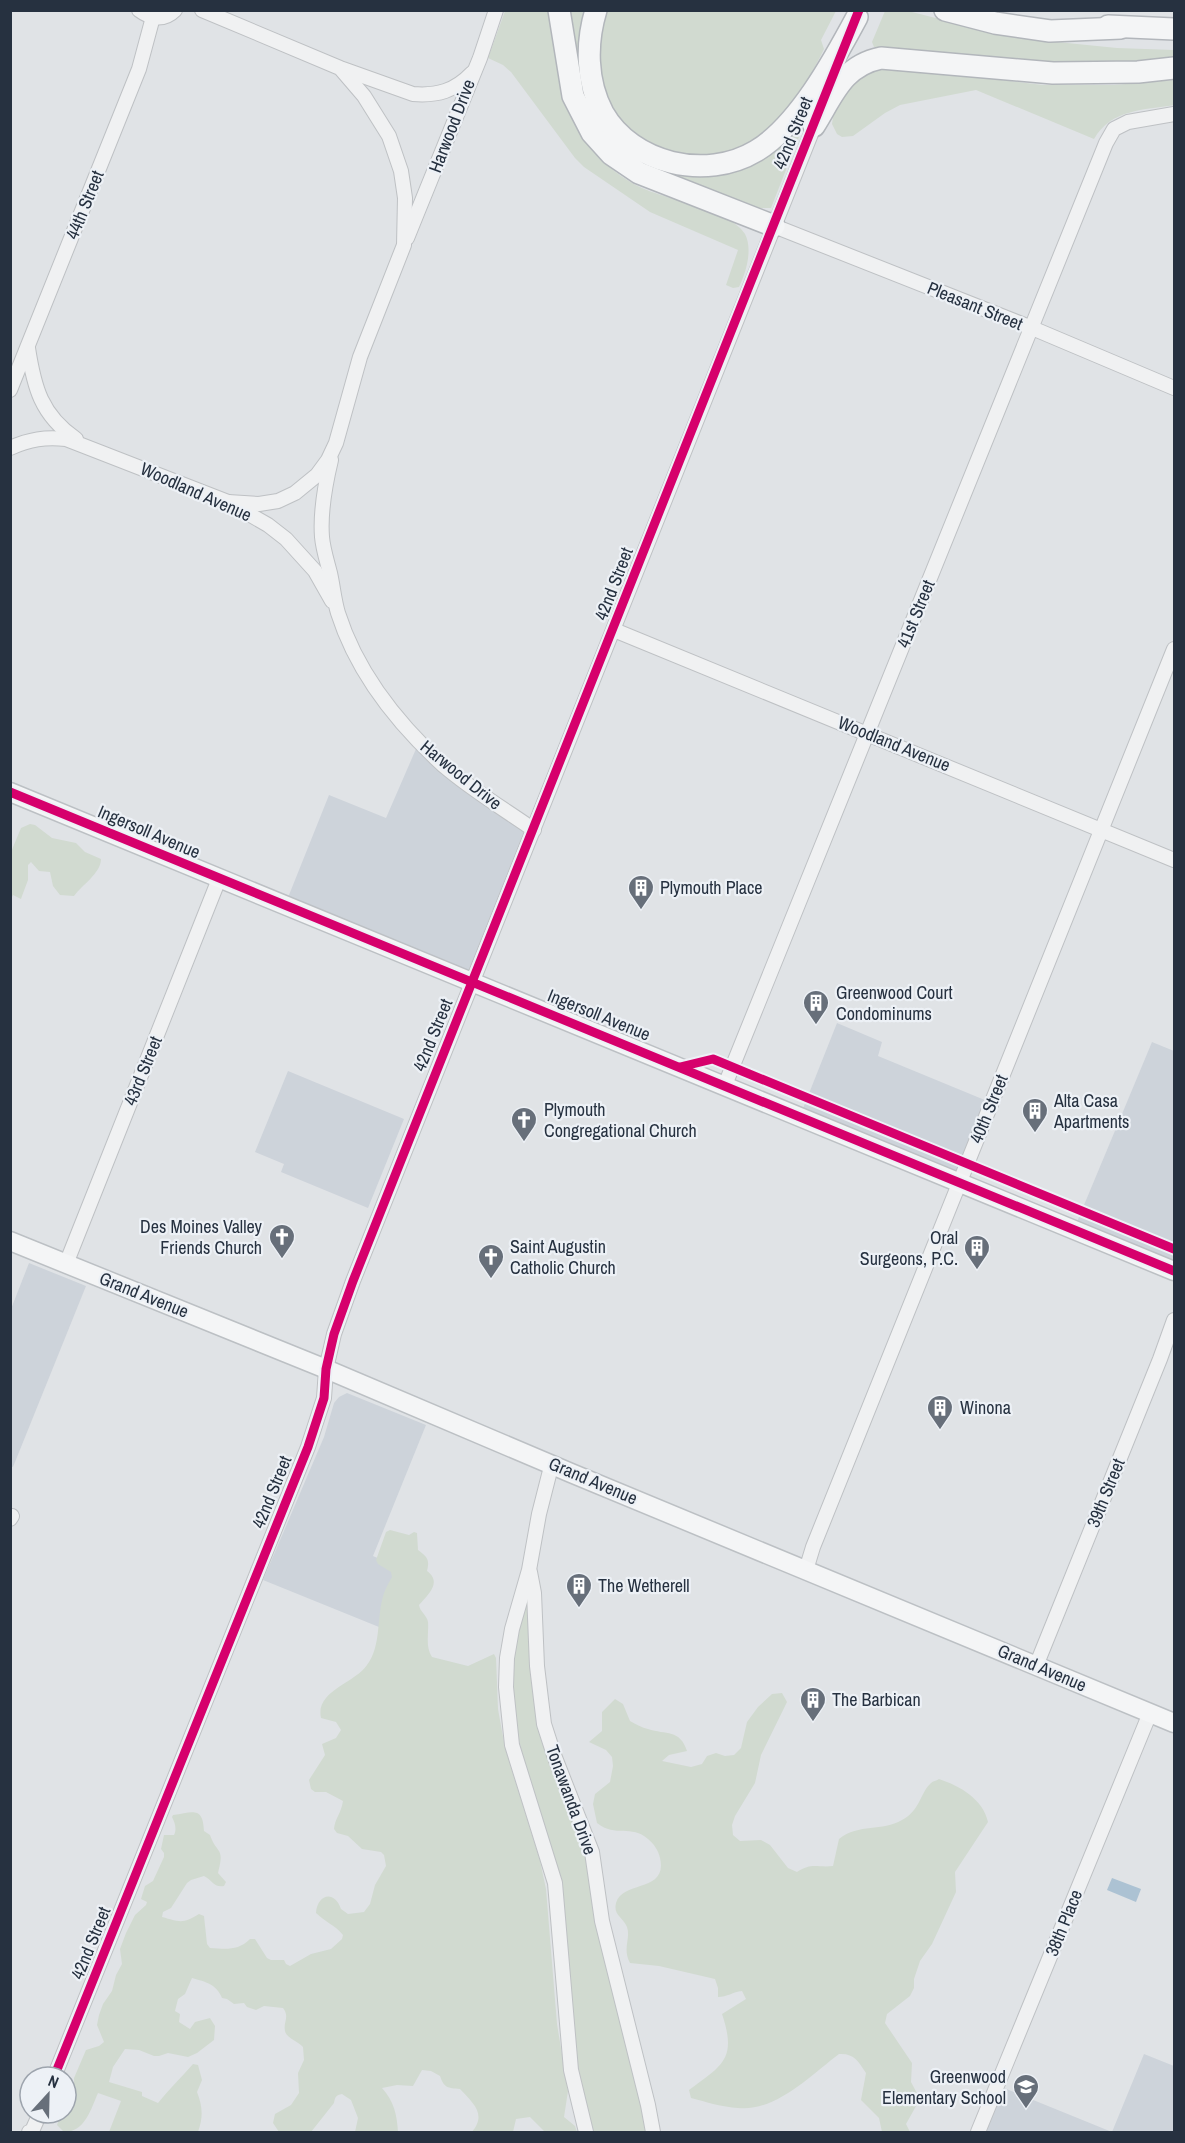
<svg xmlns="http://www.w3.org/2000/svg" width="1185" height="2143" font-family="'Archivo Narrow',sans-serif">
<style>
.built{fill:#cdd3da}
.green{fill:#d1dad0}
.water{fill:#acc2d3}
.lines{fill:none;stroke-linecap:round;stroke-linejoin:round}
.minor-casing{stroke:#bec1c4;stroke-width:16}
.major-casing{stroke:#bcc0c4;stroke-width:21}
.highway-casing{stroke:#b2b6bb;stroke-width:24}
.minor{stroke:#f0f1f2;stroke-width:14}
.major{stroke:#f4f5f6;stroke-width:18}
.highway{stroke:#f4f5f6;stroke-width:21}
.cycleway-casing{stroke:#edf1f6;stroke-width:13}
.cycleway{stroke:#d6006c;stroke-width:9}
.labels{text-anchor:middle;stroke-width:4.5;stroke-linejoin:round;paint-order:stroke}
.street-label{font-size:18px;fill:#263140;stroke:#edf1f6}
.poi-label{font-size:18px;fill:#263140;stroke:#edf1f6;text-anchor:start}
</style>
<rect width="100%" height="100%" fill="#e0e3e6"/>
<g class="built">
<path d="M419,742L534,830L472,981L285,905L329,795L386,818Z"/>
<path d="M837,1023L882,1042L878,1056L992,1103L960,1182L800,1116Z"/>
<path d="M1152,1042L1174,1051V1271L1074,1229Z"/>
<path d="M288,1071L404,1119L368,1208L281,1172L284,1164L255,1152Z"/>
<path d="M29,1263L86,1286L13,1467L10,1466L11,1309Z"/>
<path d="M347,1393L426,1425L373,1556L402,1569L379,1627L263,1580L324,1437L334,1403L339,1397Z"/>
<path d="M1144,2054L1174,2066V2132H985L1004,2088L1112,2132Z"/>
</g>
<g class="green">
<path d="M505,11H551C558,59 559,110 592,149C606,165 622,179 642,188C666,199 733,212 745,234C753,249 746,273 739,287L733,288L726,285L738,250L650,212L584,167L575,158L511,72L503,65L488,58Z"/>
<path d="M566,11H588C576,41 578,68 587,99L583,100Z"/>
<path d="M607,11H836L821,40L824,49C807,84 785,121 752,144C741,152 727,154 713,155C706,156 698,158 690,157C683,157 675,153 669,150C660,148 650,146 643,141C602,111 585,57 607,11Z"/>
<path d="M885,11H908L979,29L1027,39L1117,48L1174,50V59L1069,66L874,47L872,42Z"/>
<path d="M892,67L1043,85H1114L1174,80V105C1144,110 1111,109 1094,139L976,90L900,105L885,113L853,136L842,137L837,134L832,124L833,117L849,84L865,71Z"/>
<path d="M804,118L806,119L771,208H756L666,175L667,172C701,181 739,176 767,155C781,145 792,130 804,118Z"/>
<path d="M30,824L35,825L52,838L76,843L85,852L101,859C101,873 82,885 74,896L60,895L53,886L50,872L39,871L31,862L28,865V880L22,896L21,899L13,895L11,899V852L21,828Z"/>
<path d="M390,1530L409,1535L414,1532L417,1533L418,1550C427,1557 430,1559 427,1571C442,1582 429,1594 419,1605C420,1612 427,1615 428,1622C429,1634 425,1646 432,1657L468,1666L494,1654L496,1658L498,1709L505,1748L540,1861L546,1889L557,2024L568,2091L564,2117L575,2126L577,2132H545L530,2117L516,2119L513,2132H472C487,2114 473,2103 460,2089C448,2088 444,2088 440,2076L431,2071L422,2070L413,2086L397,2085L382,2088C394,2101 397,2115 398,2132H355L358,2118L351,2100L342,2094C336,2095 335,2097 334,2103L311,2132H279L273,2123L275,2114L291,2105L299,2093L298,2073L304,2060L303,2047C299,2042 286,2038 285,2031C283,2022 290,2017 283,2008L264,2006L256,2010L247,2007L244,2003L234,2004L227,1999L222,1998C216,1984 206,1982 192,1978L185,1994L178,1999L175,2011L180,2014L179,2022L190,2029L195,2022L210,2018L215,2026L214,2040L197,2053L188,2057L168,2053L159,2056H154L139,2050L125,2049L113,2067L109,2082L142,2092V2096L158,2103C169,2089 181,2078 193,2064L198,2065L202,2080L197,2092C203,2107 203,2118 198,2132H109L121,2101L98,2093C91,2109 85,2132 64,2132L57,2125L61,2113H66V2103L74,2090V2078L86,2050L99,2046L104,2042L97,2025L99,2015L103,2004L112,1991L116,1975L122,1964L120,1949L126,1933L135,1915L146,1905L147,1902L141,1899L145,1886L153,1881L164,1857V1853L161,1849L164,1835H174C177,1829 175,1823 172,1817L173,1815C193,1812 203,1806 204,1831L210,1835C217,1855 225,1846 218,1873L226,1882L224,1886C214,1888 212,1880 204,1876L191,1880L187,1883L171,1908L163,1912L162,1917C180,1922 183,1924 199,1914L204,1916L207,1944L210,1948C226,1949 238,1951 250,1939H255L267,1958L271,1960H284L286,1964L290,1966L311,1954L331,1949L342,1939L343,1935C335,1925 325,1922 316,1913C317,1895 334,1889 341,1909L348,1914L364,1912L370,1904L375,1885L386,1866L384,1855L381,1852L362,1849L348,1836L337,1833L334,1829C335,1818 341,1814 343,1801L326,1792H315L311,1789L309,1780L325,1755L322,1744L336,1738L341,1730L336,1722L321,1718C315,1691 355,1683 367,1665C382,1645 376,1617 384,1593C386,1588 389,1582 392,1577L391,1572L378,1564L376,1560L386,1532Z"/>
<path d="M527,1595L529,1608L531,1680L537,1717L547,1755L567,1802L586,1853L648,2132H594L574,2056L557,1873L551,1846L529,1782L512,1710L514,1655Z"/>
<path d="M782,1693L787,1702L761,1755L755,1783L735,1816L732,1825L733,1835L740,1841L761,1840L770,1845L788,1868L797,1872C812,1862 817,1868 833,1866L839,1839C859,1823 882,1832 902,1820C920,1811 920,1793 931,1783C933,1781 936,1781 939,1779C960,1786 983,1799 988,1822L955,1872L956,1892L932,1944L920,1961L914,1979V1988L910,1996L887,2014L885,2023L912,2063L911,2082L920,2099L906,2124L910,2132H882L879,2118L861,2100L866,2073C858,2061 854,2053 839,2054C811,2075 776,2112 738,2108C722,2107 706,2102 691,2098L689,2090C723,2065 737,2059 722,2014L746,1999L742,1991C733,1992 727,1997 718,1997V1988L715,1979L659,1966L630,1963C622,1948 631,1939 627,1927C623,1917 613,1915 616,1903C623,1880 668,1893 660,1858C658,1850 654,1844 648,1839C631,1824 616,1838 597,1823L593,1804L595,1794L610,1782L613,1766L612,1757L606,1750L589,1742L602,1731V1712L615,1699L623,1704L630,1721C636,1724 642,1728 648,1729C666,1735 680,1729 687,1751L669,1755L662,1761L691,1767L702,1764L707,1756L716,1753L725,1756L734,1755L741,1748L747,1722L758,1707L772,1694Z"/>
</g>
<path class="water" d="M1112,1878L1141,1889L1136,1902L1107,1890Z"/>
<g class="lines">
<defs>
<g id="minor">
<path d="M139,10C151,19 164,21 175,10"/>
<path d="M202,10L340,68L364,96L389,136L401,171L405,198L404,245L360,357L336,443L328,460L317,475L295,493L278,501L259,504L228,502"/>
<path d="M343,69L413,94C437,96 455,91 472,73"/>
<path d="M774,226L1032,328L1174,388"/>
<path d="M407,238L480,58L496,10"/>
<path d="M28,348C34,387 41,415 76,439"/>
<path d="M10,390L139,69L153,17"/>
<path d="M10,448C30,439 45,437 66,439L228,502L268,525L286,539L315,571L332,601"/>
<path d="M331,460C325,485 320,511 322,537C323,549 327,561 330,573C333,586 334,600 338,613C357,673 399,725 444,766C472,790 504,809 534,830"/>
<path d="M614,630L1174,860"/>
<path d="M725,1085L1106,143L1114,129L1128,122L1174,114"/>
<path d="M66,1264L219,879"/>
<path d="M552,1463L539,1514L529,1570L512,1629L507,1658L506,1687L512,1745L555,1883L571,2070L586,2132"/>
<path d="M10,1519L12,1516"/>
<path d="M806,1570L813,1547L1174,649"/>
<path d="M530,1572L534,1593L537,1666L544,1724L554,1755L592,1852L602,1921L648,2105L653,2132"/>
<path d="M1036,1666L1160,1359L1174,1320"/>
<path d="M54,2077L308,1447L324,1398L326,1369L334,1334L353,1281L817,119"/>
<path d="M29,2132L32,2131L40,2113"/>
<path d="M978,2132L1150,1713"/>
</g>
<g id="major">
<path d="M10,792L1174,1271"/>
<path d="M10,1241L326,1369L571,1473L1174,1723"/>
</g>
<g id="highway">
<path d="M559,10L573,96L592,133L611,154L639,173L774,226"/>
<path d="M596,10C586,43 586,81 603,113C632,164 706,181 756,151C798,126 834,60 857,17"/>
<path d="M945,10L995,23L1050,31L1121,28"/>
<path d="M1108,26L1174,29"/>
<path d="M814,126C833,96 842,66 881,58L1053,73L1138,72L1174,68"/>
</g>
</defs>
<use href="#minor" class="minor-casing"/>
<use href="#major" class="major-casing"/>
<use href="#highway" class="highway-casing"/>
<use href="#minor" class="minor"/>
<use href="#major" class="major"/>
<use href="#highway" class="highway"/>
<defs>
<g id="cycleway">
<path d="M10,792L1174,1271"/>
<path d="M680,1067L713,1059L1174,1249"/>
<path d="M54,2077L308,1447L324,1398L326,1369L334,1334L353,1281L859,10"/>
</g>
</defs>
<use href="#cycleway" class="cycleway-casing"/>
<use href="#cycleway" class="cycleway"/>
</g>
<defs>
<symbol id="building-pin" viewBox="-11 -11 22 30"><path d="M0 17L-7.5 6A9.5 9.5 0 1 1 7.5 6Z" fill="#676f7a" stroke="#edf1f6"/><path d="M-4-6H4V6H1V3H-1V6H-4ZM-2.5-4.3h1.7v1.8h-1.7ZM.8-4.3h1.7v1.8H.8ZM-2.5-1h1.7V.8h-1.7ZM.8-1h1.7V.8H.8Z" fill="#fff"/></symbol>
<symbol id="church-pin" viewBox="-11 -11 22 30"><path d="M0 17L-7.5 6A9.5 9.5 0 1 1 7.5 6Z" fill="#676f7a" stroke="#edf1f6"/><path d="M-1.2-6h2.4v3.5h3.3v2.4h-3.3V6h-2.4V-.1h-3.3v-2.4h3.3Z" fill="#fff"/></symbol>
<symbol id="school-pin" viewBox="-11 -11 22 30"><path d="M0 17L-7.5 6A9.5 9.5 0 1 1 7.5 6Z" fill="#676f7a" stroke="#edf1f6"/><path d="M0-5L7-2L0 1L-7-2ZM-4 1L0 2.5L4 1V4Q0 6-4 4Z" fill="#fff"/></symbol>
</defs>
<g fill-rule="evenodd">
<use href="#building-pin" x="626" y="873" width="30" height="40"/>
<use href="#building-pin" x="801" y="988" width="30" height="40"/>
<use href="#building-pin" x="1020" y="1096" width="30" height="40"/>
<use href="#church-pin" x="509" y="1105" width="30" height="40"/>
<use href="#church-pin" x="267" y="1222" width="30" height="40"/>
<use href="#building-pin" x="962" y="1233" width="30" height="40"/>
<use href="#church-pin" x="476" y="1242" width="30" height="40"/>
<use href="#building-pin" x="925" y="1393" width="30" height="40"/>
<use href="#building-pin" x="564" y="1571" width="30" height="40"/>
<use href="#building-pin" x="798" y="1685" width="30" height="40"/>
<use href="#school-pin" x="1011" y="2072" width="30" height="40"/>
</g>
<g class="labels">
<g class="street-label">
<text transform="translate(452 126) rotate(-69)" y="6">Harwood Drive</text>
<text transform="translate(793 133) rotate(-68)" y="6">42nd Street</text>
<text transform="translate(85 205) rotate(-68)" y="6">44th Street</text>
<text transform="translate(975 306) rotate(22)" y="6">Pleasant Street</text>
<text transform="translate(196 492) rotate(24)" y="6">Woodland Avenue</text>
<text transform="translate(614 584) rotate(-69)" y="6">42nd Street</text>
<text transform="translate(916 614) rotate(-68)" y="6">41st Street</text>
<text transform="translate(894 744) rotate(22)" y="6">Woodland Avenue</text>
<text transform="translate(461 775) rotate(39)" y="6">Harwood Drive</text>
<text transform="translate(149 832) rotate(23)" y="6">Ingersoll Avenue</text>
<text transform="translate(599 1015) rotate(22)" y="6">Ingersoll Avenue</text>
<text transform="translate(433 1035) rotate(-68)" y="6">42nd Street</text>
<text transform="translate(143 1071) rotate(-68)" y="6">43rd Street</text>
<text transform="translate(989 1109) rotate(-68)" y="6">40th Street</text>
<text transform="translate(144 1295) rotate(22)" y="6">Grand Avenue</text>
<text transform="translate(593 1481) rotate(23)" y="6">Grand Avenue</text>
<text transform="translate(272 1492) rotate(-68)" y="6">42nd Street</text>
<text transform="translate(1106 1493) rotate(-68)" y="6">39th Street</text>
<text transform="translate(1042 1668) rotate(23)" y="6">Grand Avenue</text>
<text transform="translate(571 1800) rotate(70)" y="6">Tonawanda Drive</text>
<text transform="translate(1064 1923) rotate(-68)" y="6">38th Place</text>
<text transform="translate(91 1943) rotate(-68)" y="6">42nd Street</text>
</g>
<g class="poi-label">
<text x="660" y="894">Plymouth Place</text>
<text x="836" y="999">Greenwood Court<tspan x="836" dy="21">Condominums</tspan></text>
<text x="1054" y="1107">Alta Casa<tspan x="1054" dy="21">Apartments</tspan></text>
<text x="544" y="1116">Plymouth<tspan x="544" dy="21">Congregational Church</tspan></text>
<text x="262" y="1233" text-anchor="end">Des Moines Valley<tspan x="262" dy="21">Friends Church</tspan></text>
<text x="958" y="1244" text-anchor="end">Oral<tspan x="958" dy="21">Surgeons, P.C.</tspan></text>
<text x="510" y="1253">Saint Augustin<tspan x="510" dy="21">Catholic Church</tspan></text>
<text x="960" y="1414">Winona</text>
<text x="598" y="1592">The Wetherell</text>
<text x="832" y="1706">The Barbican</text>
<text x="1006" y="2083" text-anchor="end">Greenwood<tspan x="1006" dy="21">Elementary School</tspan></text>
</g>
</g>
<rect width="1185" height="2143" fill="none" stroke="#263140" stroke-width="24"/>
<g transform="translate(48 2095) rotate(22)"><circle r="28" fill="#edf1f6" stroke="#9da4ad" stroke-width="1.5"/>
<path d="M0-4.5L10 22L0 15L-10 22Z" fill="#676f7a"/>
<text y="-9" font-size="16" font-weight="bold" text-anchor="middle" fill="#263140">N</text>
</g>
</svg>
